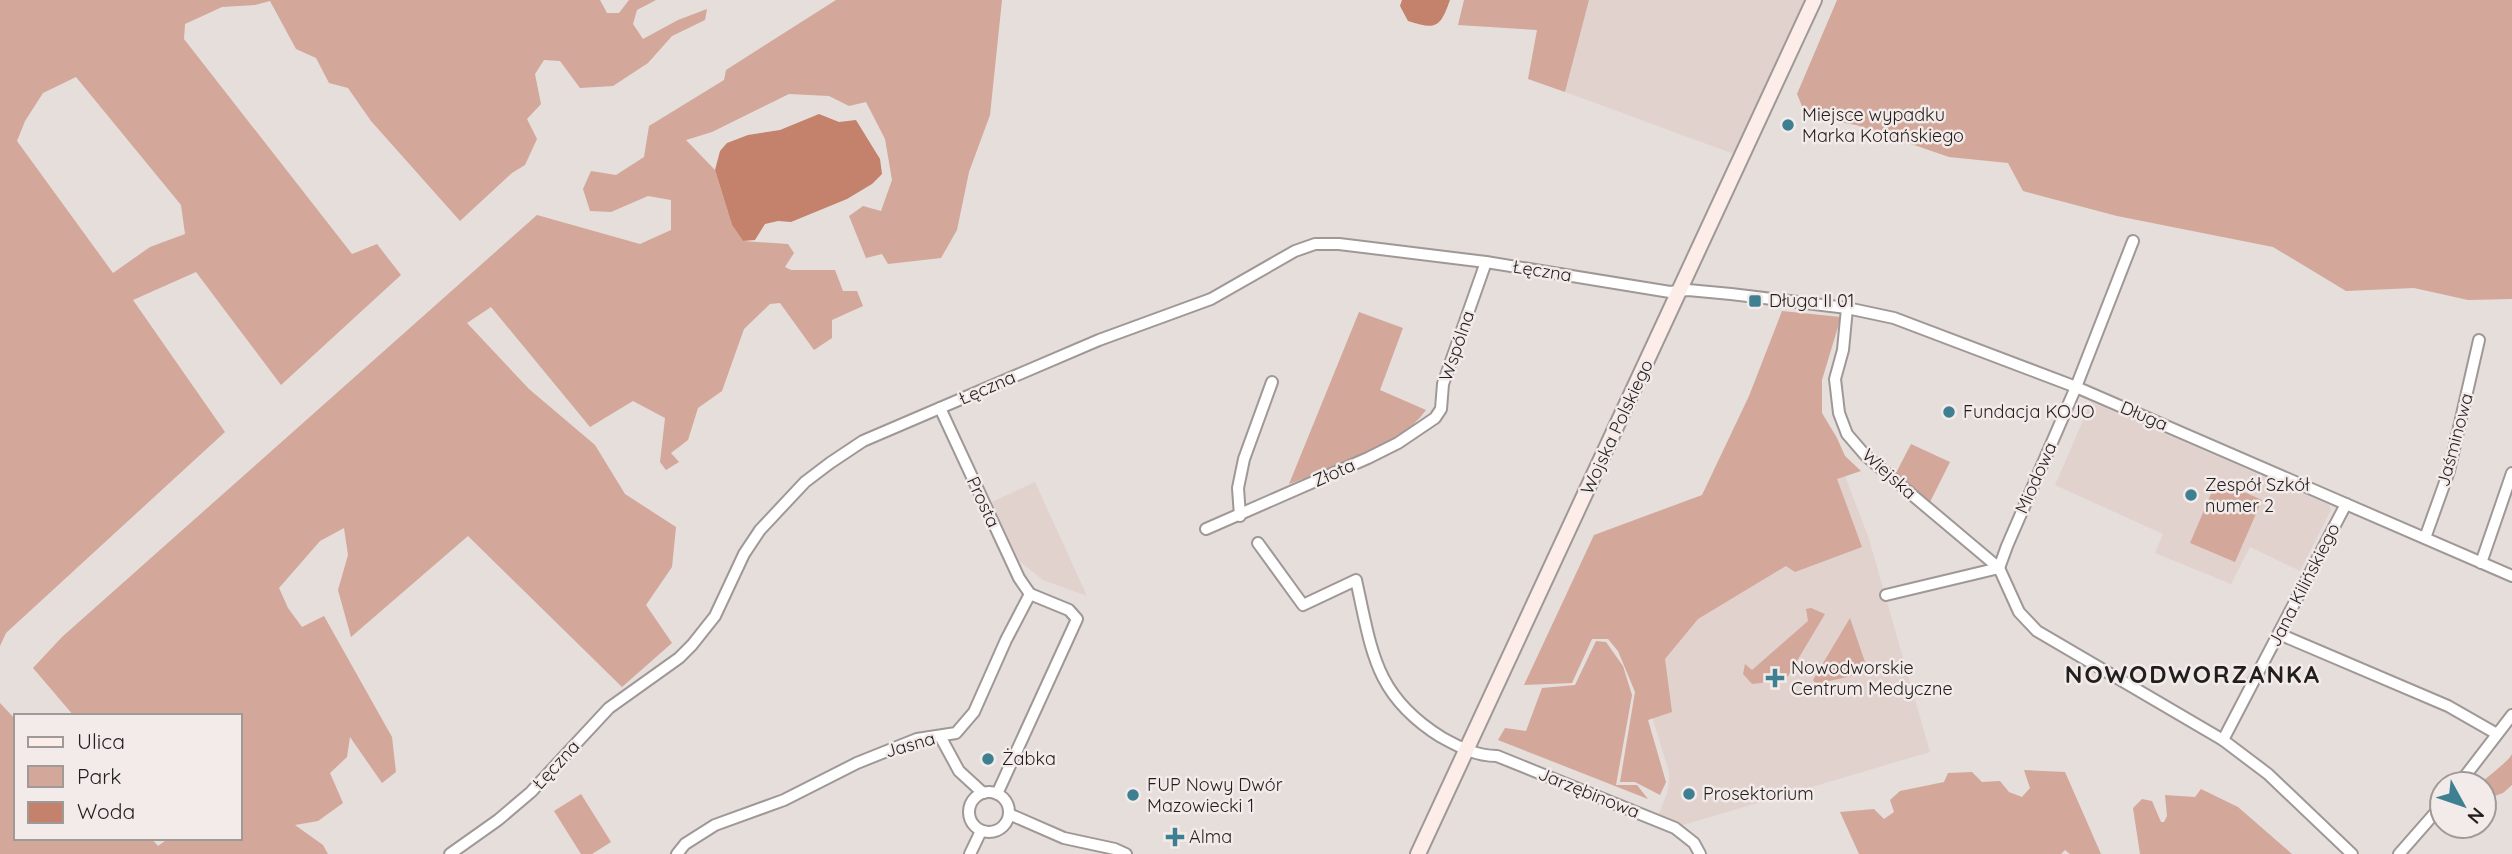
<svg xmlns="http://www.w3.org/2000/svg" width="2512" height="854" font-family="Quicksand,sans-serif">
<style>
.built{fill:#e2d2cd}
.green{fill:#d3a799;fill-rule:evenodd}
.water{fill:#c4816c}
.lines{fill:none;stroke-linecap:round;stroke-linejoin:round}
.street-casing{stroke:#9f9896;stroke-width:14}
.secondary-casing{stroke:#9f9896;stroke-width:18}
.street{stroke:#fff;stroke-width:10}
.secondary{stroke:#fcede8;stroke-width:14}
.poi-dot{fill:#3e8092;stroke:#f3ebe9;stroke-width:2.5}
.labels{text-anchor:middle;stroke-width:5;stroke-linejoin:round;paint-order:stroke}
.poi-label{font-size:18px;fill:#211e1e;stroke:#f3ebe9;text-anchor:start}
.street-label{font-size:18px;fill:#211e1e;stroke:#f3ebe9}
.district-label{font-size:24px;font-weight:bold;letter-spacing:2px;fill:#211e1e;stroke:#f3ebe9}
</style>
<rect width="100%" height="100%" fill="#e5dedb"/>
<g class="built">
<path d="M1589,0H1804L1734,154L1565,92Z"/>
<path d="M2091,402L2329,505L2331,510L2300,571L2250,547L2231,584L2155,553L2163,534L2055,485Z"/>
<path d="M1841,465L1869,539L1930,752L1683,825L1655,823L1667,794L1669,783V772L1598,540Z"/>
<path d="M1035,482L1087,596L1043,580L1019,561L992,502Z"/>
</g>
<g class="green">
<path d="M0,0H600L607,13H619L629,0H656L637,10L633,24L643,39L678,20L707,9L705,20L672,36L648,63L613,86L580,88L560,61L544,60L535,74L541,104L527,119L537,139L525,165L512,173L460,221L371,121L348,88L329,83L316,58L296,49L270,1L255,5L222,7L185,24L184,39L352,254L377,244L401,275L281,385L196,272L133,300L225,432L6,633L0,646ZM76,77L181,205L185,234L150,247L113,273L17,141L25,121L43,93Z"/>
<path d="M836,0H1002L990,115L969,172L957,230L941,258L888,264L882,254L866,258L849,216L863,206L881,211L892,180L885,139L866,102L849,106L829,96L789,94L712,132L686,140L715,170L732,225L743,241L788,244L794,253L785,267L791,270H835L843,291H857L863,306L832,320V338L814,350L780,303L770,304L744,329L722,391L698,408L688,440L671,453L679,462L666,470L660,462L665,418L633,401L590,427L491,307L467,323L529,389L595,445L625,494L676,527L672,567L646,605L672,643L622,687L468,536L351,637L338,590L348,555L344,528L320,541L279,588L288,608L302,627L324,616L392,737L396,772L382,783L350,737L347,757L330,773L343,803L318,821L295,825L323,845L328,854H0V703L16,720V838H151L158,846L169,838H240V716H74L33,668L62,637L537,215L640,244L671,230V200L648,196L611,212L590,211L583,189L591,171L616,175L644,157L649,126L724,80L726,70Z"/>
<path d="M1464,0H1589L1565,92L1528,79L1537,30L1458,25Z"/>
<path d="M1837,0H2512V299L2468,300L2414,288L2346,291L2273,247L2117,216L2023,191L2008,163L1949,157L1856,125L1806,116L1797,94Z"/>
<path d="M1782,311L1841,317L1822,380V413L1837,438L1845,456L1861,471L1837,479L1862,547L1795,572L1786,566L1698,619L1665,659L1672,712L1648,720L1666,782L1660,795L1635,782H1620L1635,692L1618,651L1608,639H1592L1572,683L1524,685L1594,535L1702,495L1749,396Z"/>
<path d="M1359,312L1403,328L1380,390L1426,410C1396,451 1335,466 1289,484Z"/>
<path d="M1911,444L1950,462L1930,502L1895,475Z"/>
<path d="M2217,480L2262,500L2235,562L2190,543Z"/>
<path d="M1811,608L1825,614L1788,676L1778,681L1752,684L1743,674L1745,664L1752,670L1808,621L1806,609Z"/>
<path d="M1850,618L1866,665L1856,675L1816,684L1813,680Z"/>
<path d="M1596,641L1606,642L1623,666L1632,695L1616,785H1637L1648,799L1498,740L1505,728L1526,731L1542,688L1575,685Z"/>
<path d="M2512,754V785L2503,793L2484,800V784H2480C2488,776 2508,762 2512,754Z"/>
<path d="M2024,770L2065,772L2101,854H2070L2065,850L2061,854H1859L1840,812L1874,809L1884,819L1894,812L1890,800L1900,791L1944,782L1948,773L1972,772L1982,782L2000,781L2009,792L2022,797L2030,788Z"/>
<path d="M2201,789L2238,807L2292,854H2140L2133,808L2142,799L2152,801L2161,822H2164L2167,816L2165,795L2195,797Z"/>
<path d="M581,794L611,842L592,854H581L554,811Z"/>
</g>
<g class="water">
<path d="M1402,0H1450C1440,28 1436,30 1408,21L1400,6Z"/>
<path d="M819,114L839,122L856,120L880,159L882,174L872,184L847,199L791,222L778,221L765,224L755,240L743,241L732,225L715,170L720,151L727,143L748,135L780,130Z"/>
</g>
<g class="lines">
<defs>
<g id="street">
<path d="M1847,308L1843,350L1835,379L1839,413L1847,434L1866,456L1999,568L2019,612L2037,631L2223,740L2268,774L2352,854"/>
<path d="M940,408L1019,578L1030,594"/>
<path d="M1240,516L1238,488L1244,459L1272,382"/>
<path d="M1206,529L1368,458L1398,443L1435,418L1441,409L1443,384L1486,262"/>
<path d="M2425,538L2449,471L2479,340"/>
<path d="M1258,543L1303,605L1356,580C1372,651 1374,695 1441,737C1459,747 1476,756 1497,756L1675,828L1694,843L1700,854"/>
<path d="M2481,563L2512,473"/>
<path d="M1999,568L2007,546L2076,387L2133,241"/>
<path d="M1886,595L1999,568"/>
<path d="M2279,634L2448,706L2497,734"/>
<path d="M940,736L959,771L983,793"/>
<path d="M2223,740L2346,504"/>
<path d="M2459,784L2512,715"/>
<circle cx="989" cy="812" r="20"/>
<path d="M997,794L1077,619L1069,610L1030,594"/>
<path d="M1009,814L1064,838L1115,849L1126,854"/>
<path d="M450,854L498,820L531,792L609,708L679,658L692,645L715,616L744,554L760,530L805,482L830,463L863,441L940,408L1099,340L1211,299L1295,251L1315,244H1339L1486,262L1670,292L1688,290L1731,294L1847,308L1894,318L2076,387L2512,576"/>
<path d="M677,854L685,844L715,825L784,800L857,763L917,739L956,733L974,712L1006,640L1030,594"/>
<path d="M970,854L981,831"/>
<path d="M2399,854L2442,805"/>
</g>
<path id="secondary" d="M1418,854L1814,0"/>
</defs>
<use href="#street" class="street-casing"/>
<use href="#secondary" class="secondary-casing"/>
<use href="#street" class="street"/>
<use href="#secondary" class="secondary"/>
</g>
<g class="poi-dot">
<circle cx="1788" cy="125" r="7"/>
<rect x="1748" y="294" width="14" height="14" rx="3.5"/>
<circle cx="1949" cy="412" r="7"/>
<circle cx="2191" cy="495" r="7"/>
<path d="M1771.5 667.5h7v7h7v7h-7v7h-7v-7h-7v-7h7z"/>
<circle cx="988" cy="759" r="7"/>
<circle cx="1689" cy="794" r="7"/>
<circle cx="1133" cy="795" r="7"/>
<path d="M1171.5 826.5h7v7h7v7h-7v7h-7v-7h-7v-7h7z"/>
</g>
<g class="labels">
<g class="poi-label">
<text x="1802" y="121">Miejsce wypadku<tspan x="1802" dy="21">Marka Kotańskiego</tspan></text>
<text x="1769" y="307">Długa II 01</text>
<text x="1963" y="418">Fundacja KOJO</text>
<text x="2205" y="491">Zespół Szkół<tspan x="2205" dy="21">numer 2</tspan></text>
<text x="1791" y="674">Nowodworskie<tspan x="1791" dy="21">Centrum Medyczne</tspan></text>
<text x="1002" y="765">Żabka</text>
<text x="1147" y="791">FUP Nowy Dwór<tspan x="1147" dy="21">Mazowiecki 1</tspan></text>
<text x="1703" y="800">Prosektorium</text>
<text x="1189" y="843">Alma</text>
</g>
<g class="street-label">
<text transform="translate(1542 271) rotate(9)" y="6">Łęczna</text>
<text transform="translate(1457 346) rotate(-71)" y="6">Wspólna</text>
<text transform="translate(987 388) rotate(-23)" y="6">Łęczna</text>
<text transform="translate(2144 416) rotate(23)" y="6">Długa</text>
<text transform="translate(1617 427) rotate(-65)" y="6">Wojska Polskiego</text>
<text transform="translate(2455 440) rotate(-75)" y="6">Jaśminowa</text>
<text transform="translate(1334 473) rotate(-24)" y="6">Złota</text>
<text transform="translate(1889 474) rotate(42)" y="6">Wiejska</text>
<text transform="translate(2036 478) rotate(-66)" y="6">Miodowa</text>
<text transform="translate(983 502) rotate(65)" y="6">Prosta</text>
<text transform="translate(2304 585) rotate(-63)" y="6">Jana Kilińskiego</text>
<text transform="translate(910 745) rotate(-16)" y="6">Jasna</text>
<text transform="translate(556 765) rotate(-47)" y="6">Łęczna</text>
<text transform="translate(1589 793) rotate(22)" y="6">Jarzębinowa</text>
</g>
<g class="district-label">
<text x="2193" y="683">NOWODWORZANKA</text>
</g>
</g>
<rect x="14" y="714" width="228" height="126" fill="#f3ebe9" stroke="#9f9998" stroke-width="2"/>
<rect x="28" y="737" width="35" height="10" fill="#fcede8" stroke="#9f9998" stroke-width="2"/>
<text x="77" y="749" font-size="21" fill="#211e1e">Ulica</text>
<rect x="28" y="766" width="35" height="21" fill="#d3a799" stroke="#9f9998" stroke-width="2"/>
<text x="77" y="784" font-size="21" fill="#211e1e">Park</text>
<rect x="28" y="802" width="35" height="21" fill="#c4816c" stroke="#9f9998" stroke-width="2"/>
<text x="77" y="819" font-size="21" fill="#211e1e">Woda</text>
<g transform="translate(2463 805) rotate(130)"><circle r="33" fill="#f3ebe9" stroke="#9f9998" stroke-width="2"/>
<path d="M0-5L12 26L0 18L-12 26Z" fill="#3e8092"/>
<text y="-10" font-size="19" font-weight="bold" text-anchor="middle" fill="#211e1e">N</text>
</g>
</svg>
